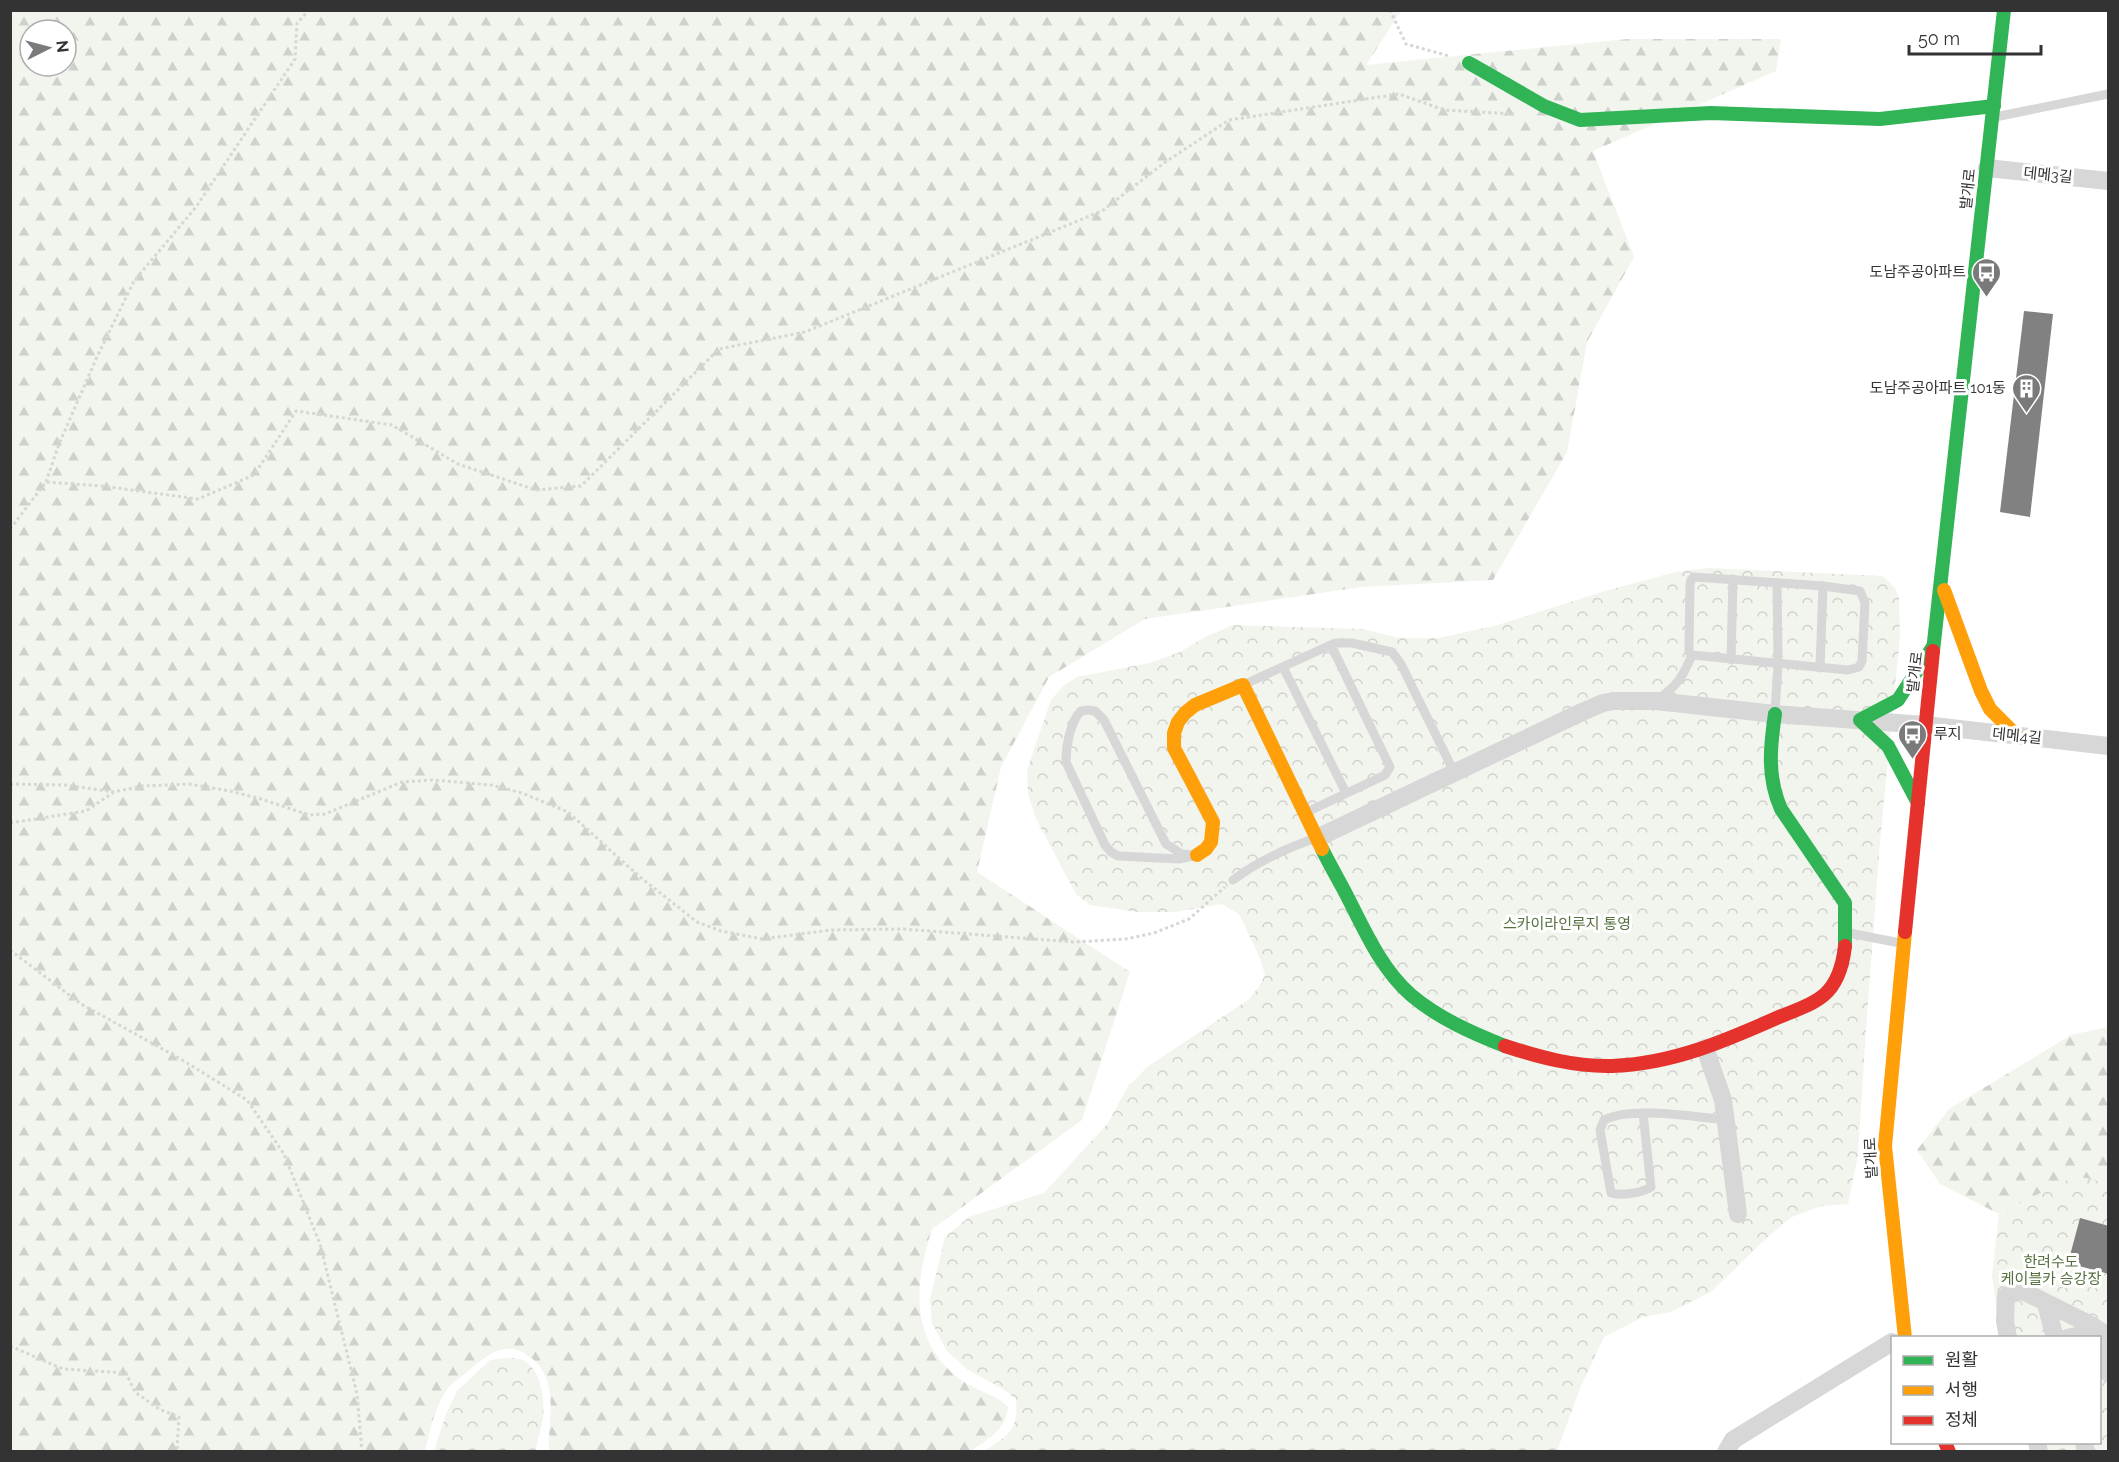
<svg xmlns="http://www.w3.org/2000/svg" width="2119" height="1462" font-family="Raleway,'Noto Sans KR',sans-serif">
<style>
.forest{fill:url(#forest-firs);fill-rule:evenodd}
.park{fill:url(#park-crowns)}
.building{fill:#818181}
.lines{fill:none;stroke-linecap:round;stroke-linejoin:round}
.path{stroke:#d6d6d6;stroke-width:3;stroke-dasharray:3 3;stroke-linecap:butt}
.lane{stroke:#d7d7d7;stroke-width:9}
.street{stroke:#d7d7d7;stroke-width:18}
.fast{stroke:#30b455;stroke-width:14}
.slow{stroke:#ff9f0a;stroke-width:14}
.jam{stroke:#e5322d;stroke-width:14}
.labels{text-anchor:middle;stroke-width:6;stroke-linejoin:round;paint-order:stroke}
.street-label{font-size:15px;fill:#333;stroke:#fff}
.poi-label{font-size:15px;fill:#333;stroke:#fff;text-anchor:end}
.park-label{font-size:15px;fill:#56703f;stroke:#fff}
</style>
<defs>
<pattern id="forest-firs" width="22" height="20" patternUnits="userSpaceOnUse" patternTransform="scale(1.5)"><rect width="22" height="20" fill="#f1f5ed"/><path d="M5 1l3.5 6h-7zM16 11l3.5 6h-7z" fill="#cfd2cc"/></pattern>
<pattern id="park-crowns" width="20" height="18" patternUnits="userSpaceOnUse" patternTransform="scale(1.5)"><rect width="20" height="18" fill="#f1f5ed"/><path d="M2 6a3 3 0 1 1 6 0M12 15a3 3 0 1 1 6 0" fill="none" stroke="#cfd2cc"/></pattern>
</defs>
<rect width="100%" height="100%" fill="#fff"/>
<g class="forest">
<path d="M10,11H1401L1366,65L1628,39H1781L1776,71L1593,151L1634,257L1587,342L1567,452L1493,580L1361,587L1145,619L1049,677L1001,767L977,872L1130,972L1082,1120L932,1229C914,1284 909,1341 961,1380C976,1391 996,1394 1008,1407C1006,1430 987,1440 969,1452L549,1451C548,1428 554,1406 548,1383C545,1373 539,1363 530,1357C505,1338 486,1356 466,1373C460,1378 450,1384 446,1391C434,1409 430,1431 425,1451L11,1452ZM30,30H66V66H30Z"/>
<path d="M2108,1027V1183L2075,1176L1999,1214L1940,1184L1917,1150L1949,1109L2071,1035Z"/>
</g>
<g class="park">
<path d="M1708,568L1883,576L1895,588L1899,598L1900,637L1880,842L1866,1029L1858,1155L1848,1204L1821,1206L1792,1217L1771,1234L1711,1292L1671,1312L1643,1317L1604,1337L1581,1386L1557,1451H984C1008,1435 1019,1431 1016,1399L1003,1389L968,1370L946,1350L932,1323L930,1299L945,1237L969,1217L1044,1193L1108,1123L1129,1084L1132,1083L1147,1067L1248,1000L1259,987L1265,975L1260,958L1239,914L1222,904L1175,912H1137L1090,905L1076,894L1036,819L1028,794L1027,770L1051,700L1063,686L1077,677L1149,663L1180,652L1205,637L1233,625L1362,629L1400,638H1439L1498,625L1605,591L1676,572Z"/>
<path d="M2075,1176L2108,1183V1451H2031L2028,1443L2100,1442V1338L2000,1337L1992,1274L1999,1214Z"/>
<path d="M506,1358C510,1358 516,1358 520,1359C541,1366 545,1399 543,1418C541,1430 537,1440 536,1451H434L446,1414L457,1391L490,1360Z"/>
</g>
<g class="building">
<path d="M2024,311L2053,314L2030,517L2000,512Z"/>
<path d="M2080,1218L2109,1226V1274L2068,1263Z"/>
</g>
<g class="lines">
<g class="path">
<path d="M1390,10L1406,44L1449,56"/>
<path d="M46,482L59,444L96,359L134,281L196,207L295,59L297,23L309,10"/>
<path d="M10,529L46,482L102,486L198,499L254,475L296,411L392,425L458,464L536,490L581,486L719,349L805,332L1102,211L1164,163L1229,120L1399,94L1444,110L1514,114"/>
<path d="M10,784L65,785L114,792"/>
<path d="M10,823L86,811L114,792L143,786L189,784L230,791L261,799L309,815L325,814L402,782L432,780L491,785L522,793L568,812L640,877L697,922L721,931L762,939L831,930L903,929L1074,942L1126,939L1154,933L1189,919L1225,887"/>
<path d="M10,950L81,1004L179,1058L247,1100L284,1154L320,1244L357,1394L362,1452"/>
<path d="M10,1346L63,1369L126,1373L135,1392L159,1409L179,1417L177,1447L182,1452"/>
</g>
<g class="lane">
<path d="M1995,117L2108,94"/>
<path d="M1694,577L1823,586L1860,591L1865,603L1862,661L1859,667L1848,670L1692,655L1689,652V646L1690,585L1691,580Z"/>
<path d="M1731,660L1733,579"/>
<path d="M1283,667L1346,793"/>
<path d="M1820,668L1823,586"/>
<path d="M1245,684L1335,643H1352L1392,652L1401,664L1454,772"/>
<path d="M1657,700C1678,685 1682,678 1692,655"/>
<path d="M1088,710L1095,711L1104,720L1166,844L1182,854L1197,855L1179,859L1118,856L1111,852L1105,845L1066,762C1066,746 1070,722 1081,711Z"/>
<path d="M1775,712L1778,664L1777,583"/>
<path d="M1307,812L1385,775L1390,767L1331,645"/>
<path d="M1233,880C1258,861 1287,848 1316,838"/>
<path d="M1849,933L1900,943"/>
<path d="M1643,1113L1651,1187C1642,1193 1621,1196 1611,1193L1600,1130L1604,1120C1633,1106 1694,1117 1726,1120"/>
</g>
<g class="street">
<path d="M1987,168L2108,181"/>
<path d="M1317,838L1582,712L1603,703L1614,701H1656L1775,714L1925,725L2108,746"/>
<path d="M1705,1048L1723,1100L1738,1214"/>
<path d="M2046,1304L2055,1338"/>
<path d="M2008,1338L2005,1321L2006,1296L2021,1290L2091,1325L2108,1336"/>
<path d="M2067,1338L2094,1332"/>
<path d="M2100,1349L2108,1373"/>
<path d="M2037,1442L2039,1452"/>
<path d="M2084,1442L2086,1452"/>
<path d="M1726,1452L1733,1440L1892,1342"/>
</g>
<g class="fast">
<path d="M1469,63L1544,106L1580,120L1711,113L1880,119L1994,106"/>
<path d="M1933,651L2004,10"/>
<path d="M1775,714C1770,748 1767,777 1781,809L1845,903V946"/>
<path d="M1918,803L1888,746L1860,720L1898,700L1932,648"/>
<path d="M1322,849C1330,865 1338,879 1346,894C1364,929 1381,969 1411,995C1438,1018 1472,1033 1505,1046"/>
</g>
<g class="slow">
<path d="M1944,590L1981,691L1990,709L2017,736"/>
<path d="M1197,855L1206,849L1211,842L1213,822L1174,748V733L1178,722L1185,713L1195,705L1243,685L1322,849"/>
<path d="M1905,1338L1885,1146L1905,932"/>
</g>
<g class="jam">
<path d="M1905,932L1933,651"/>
<path d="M1505,1046C1539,1057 1575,1067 1612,1066C1672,1064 1725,1041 1779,1017C1793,1011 1811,1006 1824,995C1838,983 1843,964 1845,946"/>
<path d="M1945,1442L1949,1452"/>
</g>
</g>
<defs>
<symbol id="bus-pin" viewBox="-11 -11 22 30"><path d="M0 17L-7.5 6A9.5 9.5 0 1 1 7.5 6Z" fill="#7a7a7a" stroke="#fff"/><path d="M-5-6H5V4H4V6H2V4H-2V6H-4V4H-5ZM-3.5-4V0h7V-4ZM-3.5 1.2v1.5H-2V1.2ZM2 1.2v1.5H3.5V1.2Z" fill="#fff"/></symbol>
<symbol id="building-pin" viewBox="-11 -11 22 30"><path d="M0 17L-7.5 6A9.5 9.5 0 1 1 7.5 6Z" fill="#7a7a7a" stroke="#fff"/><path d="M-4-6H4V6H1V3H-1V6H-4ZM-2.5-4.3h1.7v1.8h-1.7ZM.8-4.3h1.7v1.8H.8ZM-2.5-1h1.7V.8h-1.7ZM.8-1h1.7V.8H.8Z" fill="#fff"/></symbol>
</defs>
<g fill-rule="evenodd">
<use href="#bus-pin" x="1970" y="256" width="33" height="45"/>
<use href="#building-pin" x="2010" y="372" width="33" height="45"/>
<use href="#bus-pin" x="1896" y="718" width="33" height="45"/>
</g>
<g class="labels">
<g class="street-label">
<text transform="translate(2048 175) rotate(6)" y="5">데메3길</text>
<text transform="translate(1968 189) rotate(-84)" y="5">발개로</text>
<text transform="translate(1915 672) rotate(-83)" y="5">발개로</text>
<text transform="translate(2017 736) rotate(6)" y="5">데메4길</text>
<text transform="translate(1871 1158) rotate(-93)" y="5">발개로</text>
</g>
<g class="poi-label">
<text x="1966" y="277">도남주공아파트</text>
<text x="2006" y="393">도남주공아파트 101동</text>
<text x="1934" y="739" text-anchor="start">루지</text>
</g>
<g class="park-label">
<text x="1567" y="929">스카이라인루지 통영</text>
<text x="2051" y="1267">한려수도<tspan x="2051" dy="17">케이블카 승강장</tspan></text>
</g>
</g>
<rect width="2119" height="1462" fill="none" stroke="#333333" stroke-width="24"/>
<rect x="1891" y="1336" width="210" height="108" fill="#ffffff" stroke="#adadad" stroke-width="1.5"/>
<rect x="1903" y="1356" width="30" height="9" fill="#30b455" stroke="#adadad" stroke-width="1.5"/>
<text x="1945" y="1366" font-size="18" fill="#333333">원활</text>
<rect x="1903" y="1386" width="30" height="9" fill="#ff9f0a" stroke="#adadad" stroke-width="1.5"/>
<text x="1945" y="1396" font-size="18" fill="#333333">서행</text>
<rect x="1903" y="1416" width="30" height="9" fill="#e5322d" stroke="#adadad" stroke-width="1.5"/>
<text x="1945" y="1426" font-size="18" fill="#333333">정체</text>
<g transform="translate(48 48) rotate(84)"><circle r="28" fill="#ffffff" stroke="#adadad" stroke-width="1.5"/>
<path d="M0-4.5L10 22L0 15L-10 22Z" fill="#7a7a7a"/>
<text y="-9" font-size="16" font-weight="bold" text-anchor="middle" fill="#333333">N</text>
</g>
<path d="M1909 45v9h132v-9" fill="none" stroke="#333333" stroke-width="3"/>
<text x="1918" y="45" font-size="18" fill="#333333" stroke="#ffffff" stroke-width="4.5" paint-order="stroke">50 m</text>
</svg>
